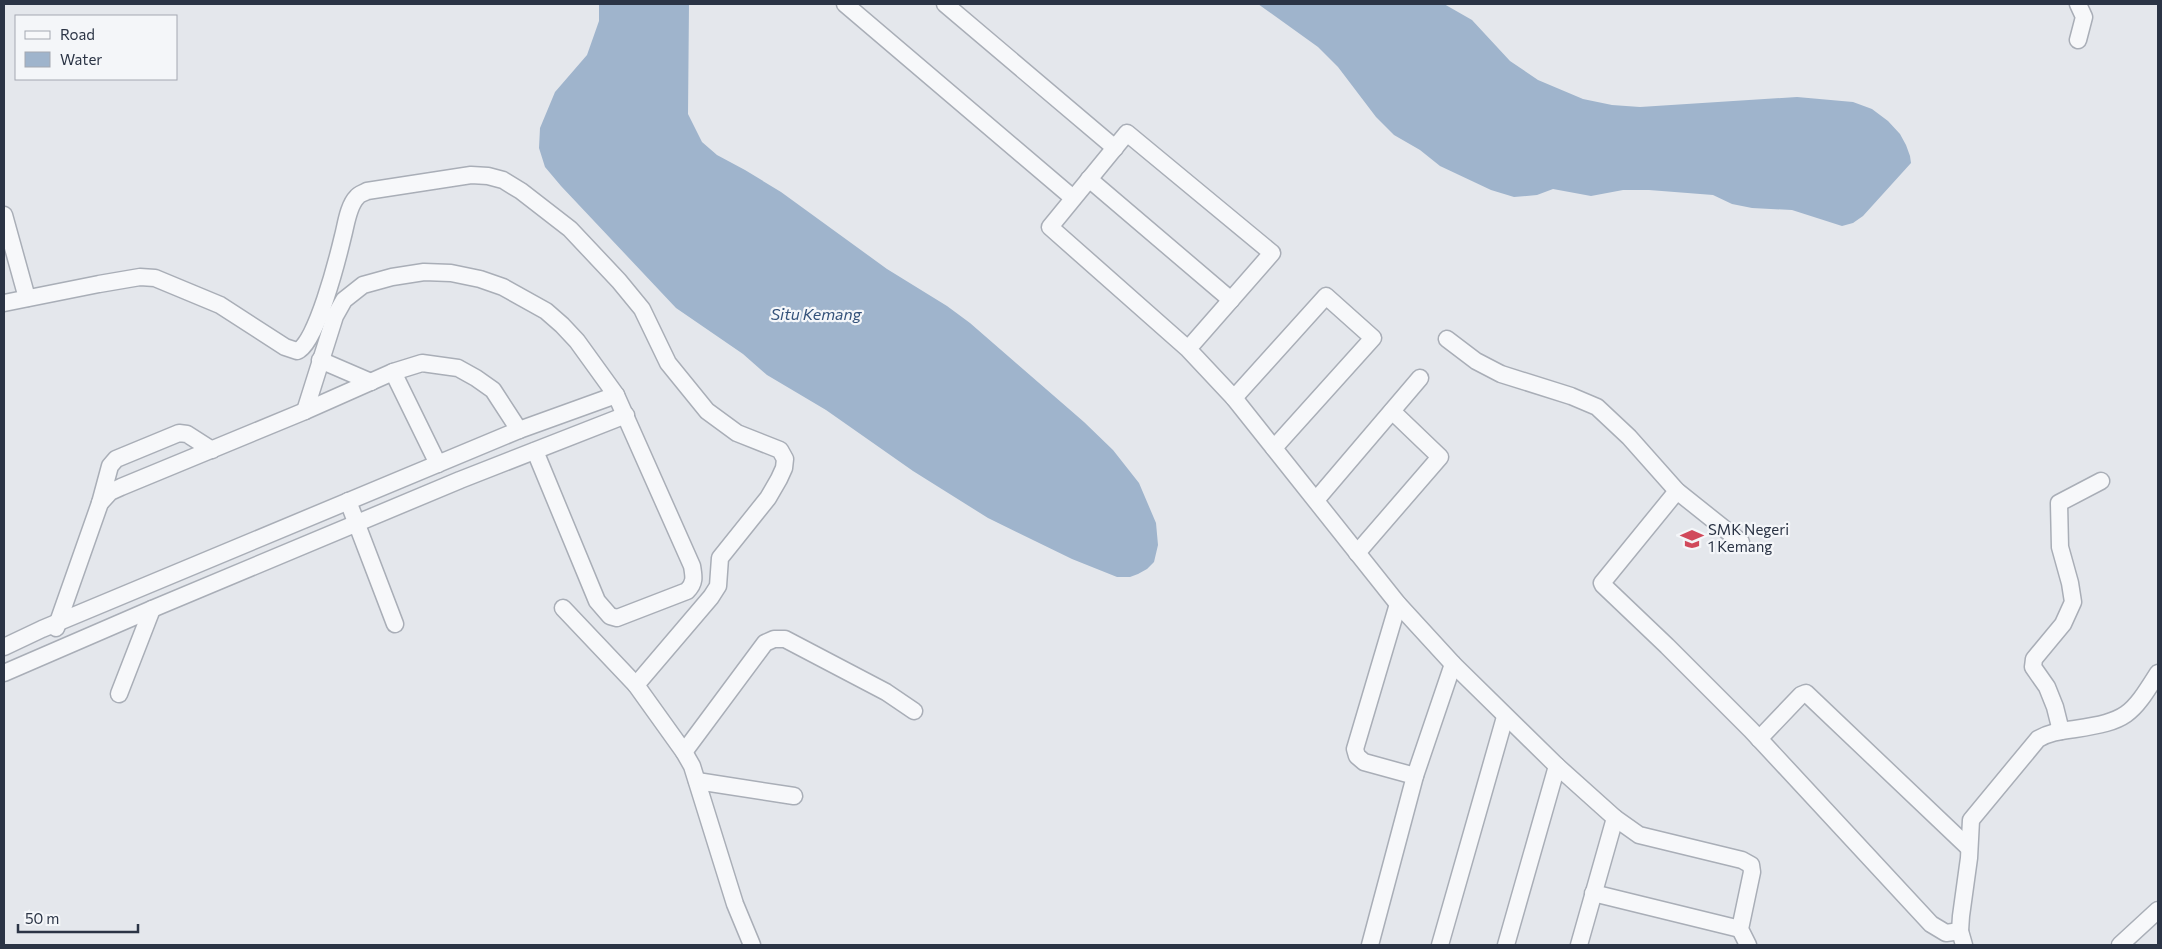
<svg xmlns="http://www.w3.org/2000/svg" width="2162" height="949" font-family="Commissioner,sans-serif">
<style>
.water{fill:#9fb4cc}
.lines{fill:none;stroke-linecap:round;stroke-linejoin:round}
.minor-casing{stroke:#a9aeb7;stroke-width:19}
.minor{stroke:#f7f8fa;stroke-width:16}
.labels{text-anchor:middle;stroke-width:4.5;stroke-linejoin:round;paint-order:stroke}
.poi-label{font-size:15px;fill:#2b3445;stroke:#f4f6f9;text-anchor:start}
.water-label{font-size:16px;font-style:italic;fill:#34527a;stroke:#f4f6f9}
</style>
<rect width="100%" height="100%" fill="#e4e7ec"/>
<g class="water">
<path d="M599,4H689L688,114L702,142L717,155L745,170L781,192L887,269L947,306L970,323L1084,422L1113,450L1139,483L1156,523L1158,545L1154,562L1147,569L1138,574L1130,577H1117L1072,559L988,518L913,471L826,410L767,375L743,354L676,308L561,186L545,167L539,148L540,128L555,92L587,55L599,21Z"/>
<path d="M1258,4H1444L1472,20L1510,61L1538,80L1583,99L1612,105L1640,107L1797,97L1853,102L1872,109L1888,121L1900,134L1906,145L1910,156L1911,163L1863,216L1853,223L1842,226L1792,210L1752,208L1732,204L1713,195L1649,190H1623L1591,196L1553,189L1537,195L1514,197L1491,190L1440,166L1420,150L1394,135L1376,117L1338,67L1318,47Z"/>
</g>
<g class="lines">
<defs>
<g id="minor">
<path d="M845,4L1073,198"/>
<path d="M945,4L1115,148"/>
<path d="M2078,40L2084,17L2078,4"/>
<path d="M1089,179L1231,300"/>
<path d="M4,215L27,298"/>
<path d="M4,303L99,284L140,277L155,278L220,305L285,347L297,351C316,345 338,257 343,236C346,225 348,206 357,197C359,194 364,193 367,191L471,175L488,176L503,180L521,191L570,229L619,281L642,309L668,363L707,411L737,433L780,450L785,459L784,468L779,479L768,498L720,558L718,586L711,597L636,685L684,752L692,766L735,904L752,945"/>
<path d="M1447,339L1476,361L1501,374L1571,396L1597,407L1629,437L1677,491L1741,542"/>
<path d="M1188,349L1272,253L1127,133L1050,227L1188,349L1234,398L1398,604L1453,664L1557,766L1615,818L1639,835L1742,860L1751,865L1752,872L1740,929L1748,945"/>
<path d="M320,360L371,382"/>
<path d="M393,372L422,363L458,368L476,378L493,390L519,430"/>
<path d="M1234,398L1326,296L1373,338L1274,448"/>
<path d="M305,411L335,316L344,300L363,285L392,277L424,272L451,273L480,279L503,287L546,311L562,325L577,341L616,395L692,566C694,577 695,583 687,591L617,618L610,616L597,601L535,451"/>
<path d="M1677,491L1611,572L1602,583L1603,585L1667,646L1751,730L1931,924L1946,933L1960,931"/>
<path d="M1316,500L1420,378"/>
<path d="M348,501L395,624"/>
<path d="M100,503L110,466L116,459L179,433L187,434L212,450"/>
<path d="M1357,553L1440,457L1392,411"/>
<path d="M1398,604L1355,749L1357,756L1364,762L1415,776"/>
<path d="M563,608L636,685"/>
<path d="M56,628L100,503L110,492L121,487L305,411L393,372L438,464"/>
<path d="M4,647L42,629L519,430L616,395"/>
<path d="M4,673L152,609L460,480L626,415"/>
<path d="M119,694L152,609"/>
<path d="M2061,731L2055,707L2047,687L2033,667L2034,659L2063,624L2073,602L2070,583L2060,547L2059,503L2101,481"/>
<path d="M1759,739L1801,695L1806,693L1969,848"/>
<path d="M684,752L765,643L774,639H785L886,692L914,711"/>
<path d="M697,781L794,796"/>
<path d="M1593,893L1740,929"/>
<path d="M1370,945L1415,776L1453,664"/>
<path d="M1440,945L1505,717"/>
<path d="M1506,945L1557,766"/>
<path d="M1579,945L1615,818"/>
<path d="M1964,945L1960,931L1961,916L1969,858L1971,820L2038,739C2050,732 2061,731 2075,729C2127,721 2131,716 2158,673"/>
<path d="M2120,945L2158,910"/>
</g>
</defs>
<use href="#minor" class="minor-casing"/>
<use href="#minor" class="minor"/>
</g>
<defs>
<symbol id="school-bare" viewBox="-9 -9 18 18"><path d="M0-5L7-2L0 1L-7-2ZM-4 1L0 2.5L4 1V4Q0 6-4 4Z" fill="#d1495b" stroke="#f4f6f9" stroke-width="2.5" paint-order="stroke"/></symbol>
</defs>
<g fill-rule="evenodd">
<use href="#school-bare" x="1676" y="523" width="32" height="32"/>
</g>
<g class="labels">
<g class="poi-label">
<text x="1708" y="535">SMK Negeri<tspan x="1708" dy="17">1 Kemang</tspan></text>
</g>
<g class="water-label">
<text x="816" y="320">Situ Kemang</text>
</g>
</g>
<rect width="2162" height="949" fill="none" stroke="#2b3445" stroke-width="10"/>
<rect x="15" y="15" width="162" height="65" fill="#f4f6f9" stroke="#a4a8b1"/>
<rect x="25" y="31" width="25" height="8" fill="#f7f8fa" stroke="#a4a8b1"/>
<text x="60" y="40" font-size="15" fill="#2b3445">Road</text>
<rect x="25" y="52" width="25" height="15" fill="#9fb4cc" stroke="#a4a8b1"/>
<text x="60" y="65" font-size="15" fill="#2b3445">Water</text>
<path d="M18 924v8h120v-8" fill="none" stroke="#2b3445" stroke-width="2.5"/>
<text x="25" y="924" font-size="15" fill="#2b3445" stroke="#f4f6f9" stroke-width="4" paint-order="stroke">50 m</text>
</svg>
